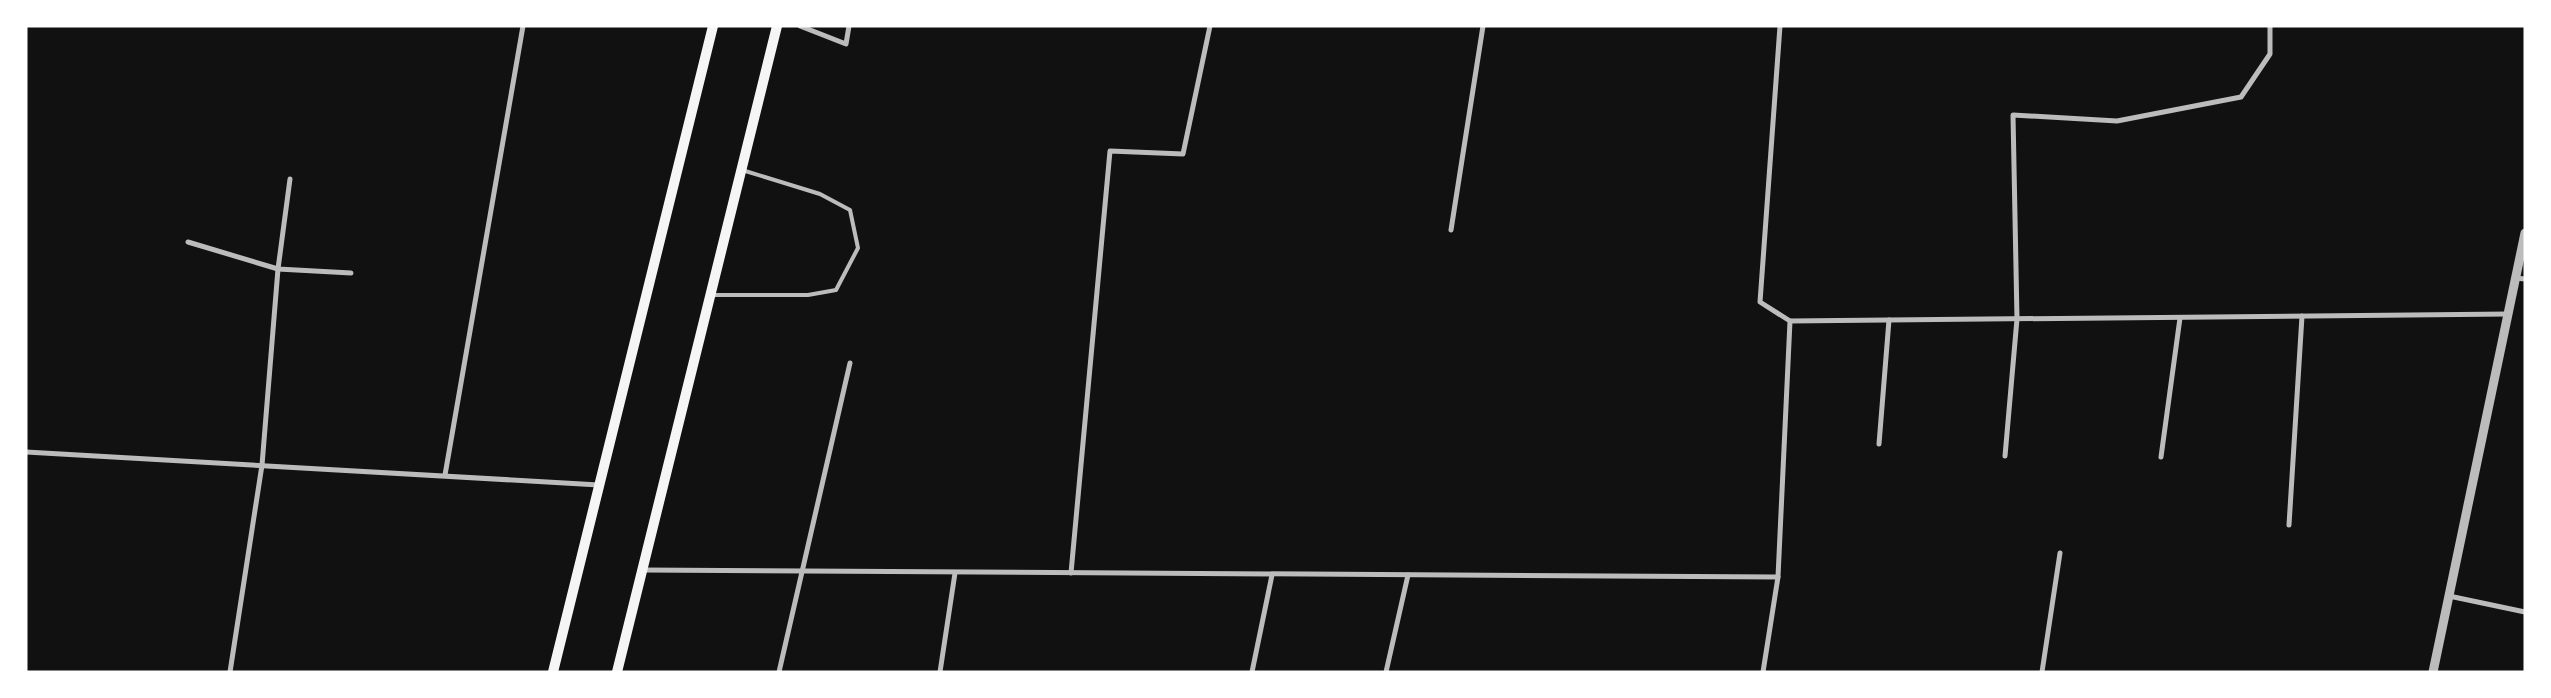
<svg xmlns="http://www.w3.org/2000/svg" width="2551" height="698" font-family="'Roboto Condensed',sans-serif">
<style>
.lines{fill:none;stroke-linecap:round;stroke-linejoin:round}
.service{stroke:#bcbcbc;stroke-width:4}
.minor{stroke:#bcbcbc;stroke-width:5}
.tertiary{stroke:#bcbcbc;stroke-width:9}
.secondary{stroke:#f5f5f5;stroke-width:10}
</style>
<rect width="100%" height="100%" fill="#111"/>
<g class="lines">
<path class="service" d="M712,295H808L836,290L858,248L850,210L820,194L742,170"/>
<g class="minor">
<path d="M800,26L846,44L849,26"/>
<path d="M1451,230L1483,26"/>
<path d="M188,242L278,269L351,273"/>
<path d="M2515,278L2525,279"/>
<path d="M1790,321L2508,314"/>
<path d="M1879,444L1889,320"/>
<path d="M26,452L599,485"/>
<path d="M2005,456L2017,319L2013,115L2117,121L2241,97L2270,54V26"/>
<path d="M2161,457L2180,318"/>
<path d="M445,475L523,26"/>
<path d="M2289,525L2302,316"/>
<path d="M642,570L1778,577"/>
<path d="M1071,573L1110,151L1183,154L1210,26"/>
<path d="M2449,596L2525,612"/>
<path d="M230,672L262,465L278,269L290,179"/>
<path d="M779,672L850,363"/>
<path d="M940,672L955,573"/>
<path d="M1252,672L1272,575"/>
<path d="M1386,672L1408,575"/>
<path d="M1763,672L1778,577L1790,321L1760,302L1780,26"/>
<path d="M2042,672L2060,553"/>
</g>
<path class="tertiary" d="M2433,672L2525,233"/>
<g class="secondary">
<path d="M553,672L713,26"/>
<path d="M617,672L777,26"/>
</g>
</g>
<rect width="2551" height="698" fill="none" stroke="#ffffff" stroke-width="55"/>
</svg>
